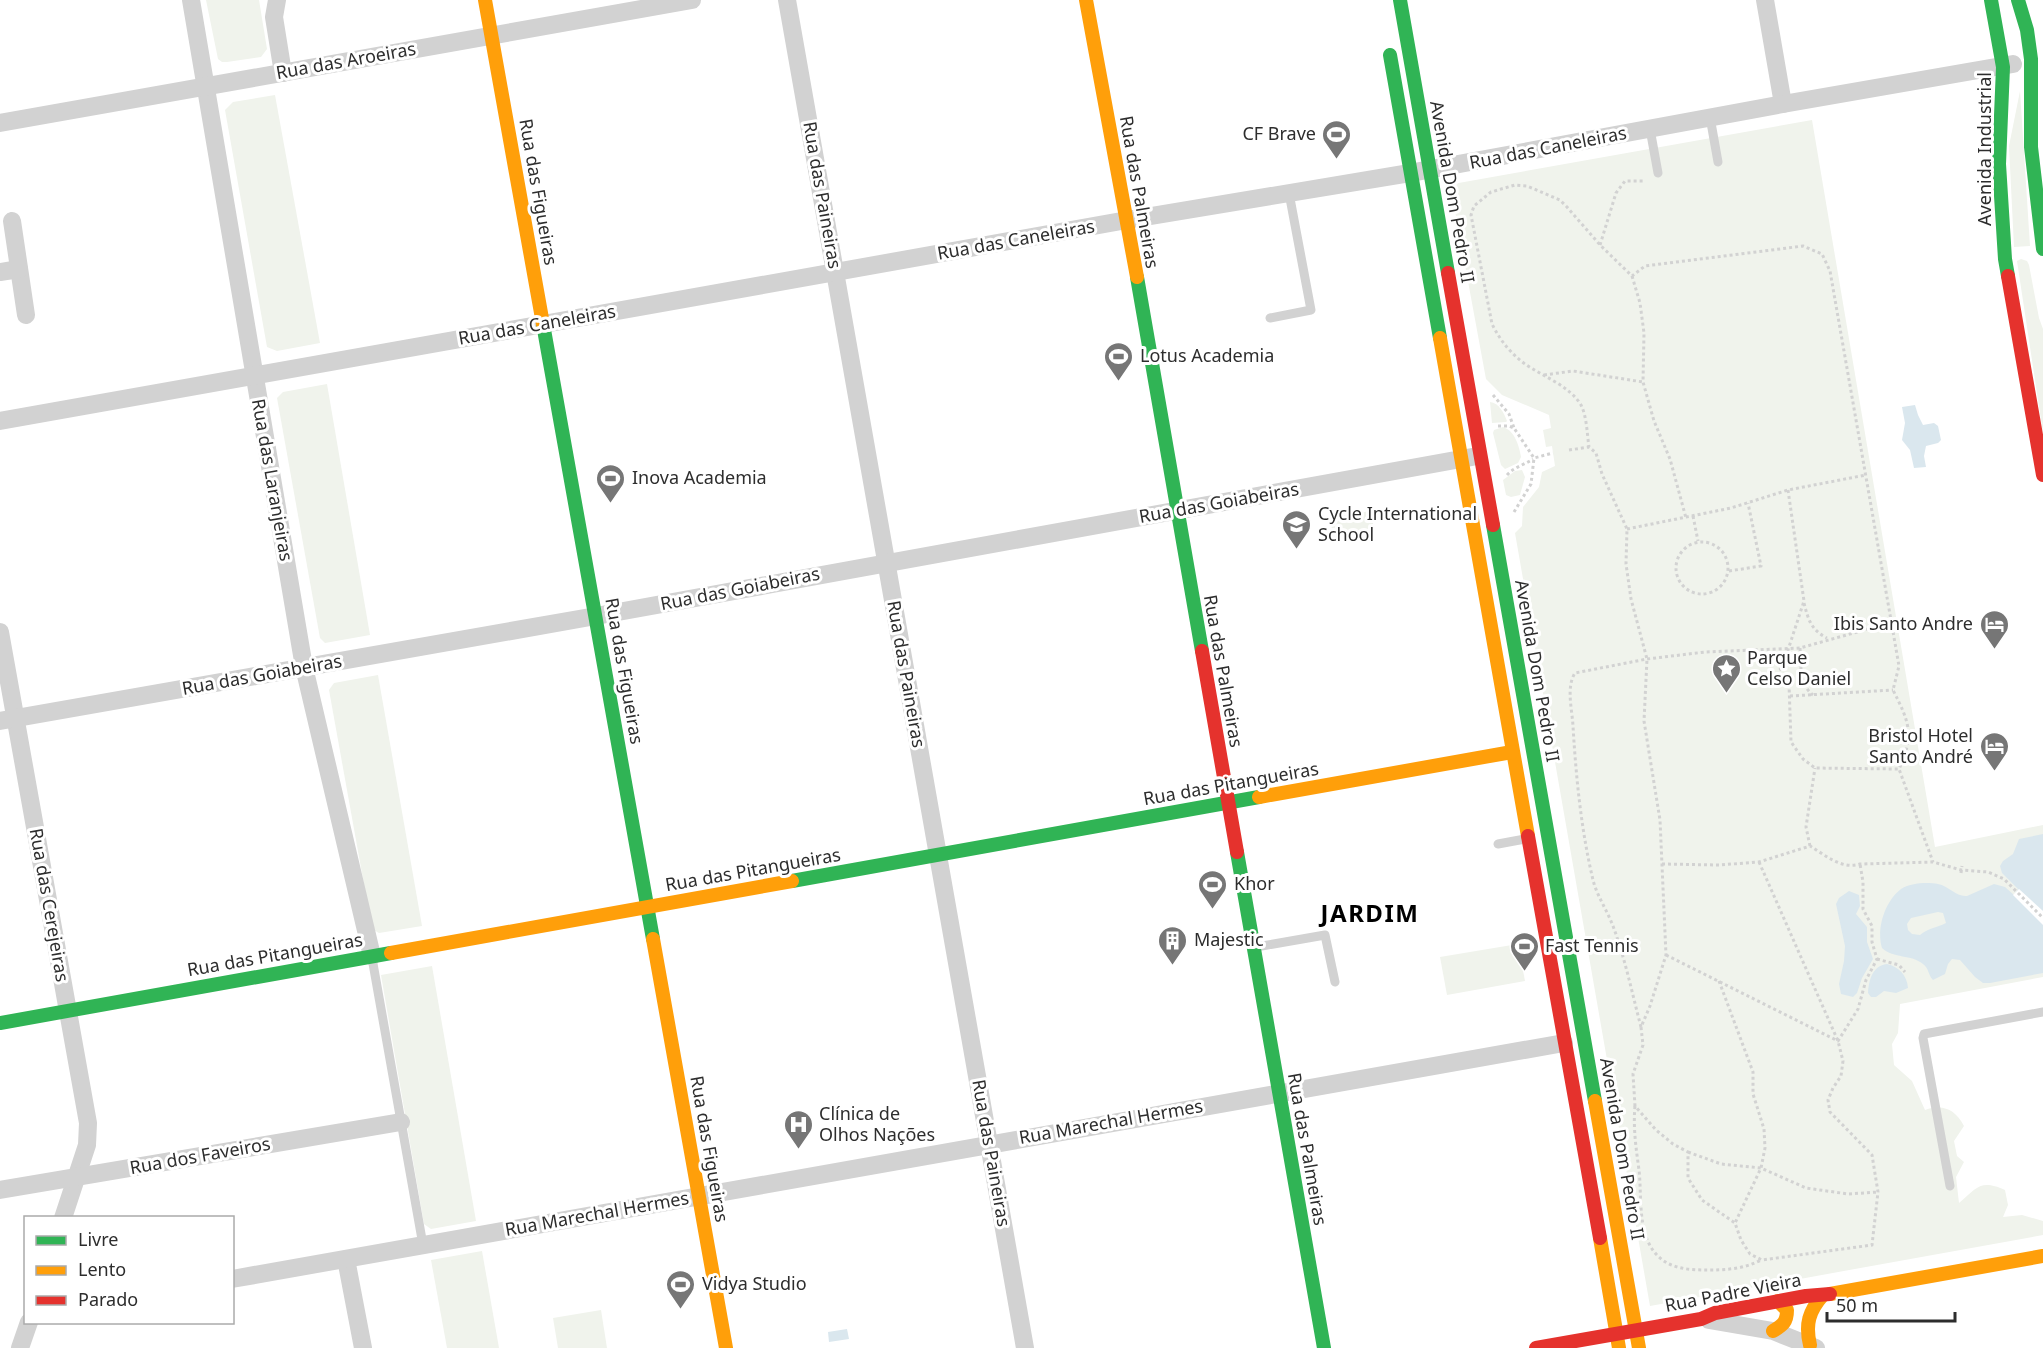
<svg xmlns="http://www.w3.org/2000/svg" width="2043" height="1348" font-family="'Noto Sans',sans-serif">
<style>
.green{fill:#f0f3ec}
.water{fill:#dae7ee;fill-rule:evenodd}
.pier{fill:#fff}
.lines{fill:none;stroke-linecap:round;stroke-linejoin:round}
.path{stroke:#d2d2d2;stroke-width:3;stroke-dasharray:3 3;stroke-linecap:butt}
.lane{stroke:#d2d2d2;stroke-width:9}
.street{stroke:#d2d2d2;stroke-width:18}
.fast{stroke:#30b455;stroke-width:14}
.slow{stroke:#ff9f0a;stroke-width:14}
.jam{stroke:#e5322d;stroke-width:14}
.labels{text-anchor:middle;stroke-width:6;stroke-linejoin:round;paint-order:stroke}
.street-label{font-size:18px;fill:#2d2d2d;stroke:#fff}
.poi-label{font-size:18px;fill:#2d2d2d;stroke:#fff;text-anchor:start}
.district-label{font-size:24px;font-weight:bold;letter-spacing:1.5px;fill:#000;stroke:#fff}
</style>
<rect width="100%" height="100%" fill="#fff"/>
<g class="green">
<path d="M206,0H259L267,49L261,57L227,62H222L218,59Z"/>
<path d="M2020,91L2030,246L2014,247L2009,146Z"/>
<path d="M275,95L320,343L277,351L267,347L225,110L233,102Z"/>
<path d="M1812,120L1935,847L2043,825V977L1900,1004L1898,1033L1892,1044L1894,1065L1912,1081L1925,1110C1943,1104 1955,1109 1964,1126L1954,1141L1957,1156L1964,1162L1956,1177L1959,1203C1977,1188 1980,1179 2005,1190L2008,1205L2003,1217L2022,1215L2043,1221V1235L1650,1306L1515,533L1522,526L1523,507L1539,487L1542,472L1555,466L1552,446L1546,447L1543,430L1551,428L1549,415L1502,395L1486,379L1451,189L1453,184Z"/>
<path d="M2021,259L2027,261L2029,265L2039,318L2043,329V433L2017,261Z"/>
<path d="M327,384L370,635L325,643L320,638L277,398L283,392Z"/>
<path d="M1490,402C1499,403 1504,413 1507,421L1506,422L1492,423Z"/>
<path d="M1503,427C1515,431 1519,446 1521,457L1518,463L1505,469L1501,465L1493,433L1494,430Z"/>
<path d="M1522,470L1525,477L1520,495L1511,497L1506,495L1503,480L1515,471Z"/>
<path d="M1371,511L1375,536L1334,542L1330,517Z"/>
<path d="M378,675L422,926L379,933L372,929L329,690L334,683Z"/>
<path d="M1518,944L1525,981L1447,995L1440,957Z"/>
<path d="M432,966L476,1221L431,1229L424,1224L381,975Z"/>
<path d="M482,1251L499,1348H447L431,1260Z"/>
<path d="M601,1310L607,1348H558L553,1318Z"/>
</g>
<g class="water">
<path d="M1915,405L1918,415L1923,425L1934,423L1938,426L1941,440L1938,443L1926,446L1924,456L1926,467L1914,468L1910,450L1902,440L1905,423L1902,407Z"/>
<path d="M2043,834V973L1990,983H1983L1975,977L1960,960L1952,959L1948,964L1945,974L1933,980C1928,975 1929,968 1923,964C1911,954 1894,959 1882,948C1876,929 1885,901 1901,889C1910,883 1927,882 1938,884C1949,886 1956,897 1967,896L1994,884L2005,887L2014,895L2018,889L2002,873L2000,866L2003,861L2013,854L2019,839ZM1938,912L1943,913L1946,923C1936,928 1928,928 1920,935L1912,934L1908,930L1907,924L1911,918Z"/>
<path d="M1849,891L1859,895L1860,906L1856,914L1867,927V942L1873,959L1862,978L1857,993L1853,997L1841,994L1839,984L1844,961L1845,946L1836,904L1839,898Z"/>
<path d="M1887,964C1899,967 1907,975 1908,988L1896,993L1884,991L1876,997H1871L1868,993C1869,980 1872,966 1887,964Z"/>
<path d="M847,1329L849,1339L829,1342L828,1332Z"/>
</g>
<path class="pier" d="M2019,889L2043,911V925L2013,895Z"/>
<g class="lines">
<g class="path">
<path d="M1600,245L1616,193L1625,181H1644"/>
<path d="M1632,276L1640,303L1644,333L1643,382L1654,421L1670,459L1686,518"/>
<path d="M1544,375L1573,371L1643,382"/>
<path d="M1493,395L1509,414L1514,428"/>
<path d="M1498,426H1509L1514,428L1534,458L1553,453"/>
<path d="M1569,450L1589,447"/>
<path d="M1507,475C1514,467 1524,465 1533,459"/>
<path d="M1788,490L1804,601L1788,650L1779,659L1778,665L1789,684L1791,742L1803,759L1815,768L1899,769"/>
<path d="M1514,512L1531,484L1534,458"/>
<path d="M1693,516L1698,541"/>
<path d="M1627,529L1731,508L1788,490L1866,475"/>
<circle cx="1702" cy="568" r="26"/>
<path d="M1729,571L1761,566L1748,503"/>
<path d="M1804,603C1808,619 1811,630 1827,638"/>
<path d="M1800,648C1801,665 1799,684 1813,695"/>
<path d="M1790,696L1893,690"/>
<path d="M1810,846L1806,827L1815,768"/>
<path d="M1759,862L1838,1041L1843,1061L1841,1076L1833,1088L1828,1100L1830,1112L1872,1155L1878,1192L1872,1245L1762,1260L1750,1254L1741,1240L1735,1223L1702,1200L1688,1178V1152L1673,1144L1656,1130L1635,1106L1633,1074L1643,1045L1641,1027L1650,1006L1666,955L1660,820L1644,721L1647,659L1631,599L1626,564L1627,529L1602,474L1596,453L1589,447C1587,434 1587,417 1581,405C1570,386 1542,376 1525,364C1510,353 1500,340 1492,324L1471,215L1474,206L1491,192L1515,185L1527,186L1560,200L1567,207L1600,245L1632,276L1645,266L1803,246L1822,254L1830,271L1899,666L1893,690C1909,722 1915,734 1899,769L1933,862"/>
<path d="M1662,864L1719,865L1759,862L1810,846C1825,855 1842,870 1860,864L1933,862L1961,870L1988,872L2004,879L2043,918"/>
<path d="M1961,873L1962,866"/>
<path d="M1666,955L1838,1041L1858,1009L1866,980L1877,959L1872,942V926L1863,909V882L1860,864"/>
<path d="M1877,959L1899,965L1905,972"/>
<path d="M1719,981L1753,1072V1094L1764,1129L1765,1148L1761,1168L1735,1223"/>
<path d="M1641,1027C1632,993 1625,958 1613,926C1607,910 1597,896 1593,880C1581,829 1576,777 1573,726C1572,709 1566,687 1575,673L1647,659L1705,652L1800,648L1893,622"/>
<path d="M1635,1106C1633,1128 1636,1148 1639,1170C1642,1196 1637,1233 1656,1254C1669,1269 1689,1270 1707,1270C1726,1270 1744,1269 1761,1260"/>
<path d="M1688,1152L1721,1164L1761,1168L1806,1188L1848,1194L1878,1192"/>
</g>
<g class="lane">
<path d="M1710,117L1718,162"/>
<path d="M1650,129L1658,173"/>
<path d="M1270,318L1311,310L1289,193"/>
<path d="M1498,844L1525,839"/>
<path d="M1256,947L1325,935L1335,982"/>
<path d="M372,958L423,1245"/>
<path d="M1950,1186L1923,1038L1924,1034L2043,1012"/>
</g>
<g class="street">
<path d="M191,0L304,667L372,956"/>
<path d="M277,0L274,17L283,73"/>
<path d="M787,0L1025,1348"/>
<path d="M1765,0L1783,104"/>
<path d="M0,123L692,0"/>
<path d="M12,221L26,315"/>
<path d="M0,272L19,269"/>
<path d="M0,421L1127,220L1410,173L1783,104L2013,64"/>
<path d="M0,632L88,1123L87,1145L63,1218"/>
<path d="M0,721L596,616L1472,457"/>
<path d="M0,1190L401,1122"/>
<path d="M346,1259L363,1348"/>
<path d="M232,1279L1564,1043"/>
<path d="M1709,1320L1773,1331L1816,1348"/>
<path d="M20,1348L29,1322"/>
</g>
<g class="fast">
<path d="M1400,0L1448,273"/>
<path d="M1991,0L2003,67L1999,164L2005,259L2008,276"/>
<path d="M2018,0L2027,30L2031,59V147L2043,249"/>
<path d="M1390,55L1440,338"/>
<path d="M1137,277L1202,651"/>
<path d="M543,324L653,939"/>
<path d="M1493,525L1595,1101"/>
<path d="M1237,852L1324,1348"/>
<path d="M792,881L1259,797"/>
<path d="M0,1023L391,953"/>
</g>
<g class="slow">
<path d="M485,0L543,324"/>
<path d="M1086,0L1137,277"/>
<path d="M1440,338L1528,836"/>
<path d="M1259,797L1512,752"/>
<path d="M653,939L726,1348"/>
<path d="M391,953L792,881"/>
<path d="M1595,1101L1639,1348"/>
<path d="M1600,1238L1619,1348"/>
<path d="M1830,1294L2043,1256"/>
<path d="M1773,1331C1783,1325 1787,1322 1787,1310L1778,1301"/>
<path d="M1810,1345C1805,1324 1809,1311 1823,1295"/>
</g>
<g class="jam">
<path d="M1448,273L1493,525"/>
<path d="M2008,276L2043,475"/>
<path d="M1202,651L1237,852"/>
<path d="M1528,836L1600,1238"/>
<path d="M1536,1348L1701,1319L1715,1313L1806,1296L1830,1294"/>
</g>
</g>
<defs>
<symbol id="stadium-pin" viewBox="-11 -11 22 30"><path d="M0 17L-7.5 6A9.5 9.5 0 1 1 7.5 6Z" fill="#767676" stroke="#fff"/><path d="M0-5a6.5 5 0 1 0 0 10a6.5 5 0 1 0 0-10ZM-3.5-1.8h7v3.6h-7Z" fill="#fff"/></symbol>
<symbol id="school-pin" viewBox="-11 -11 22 30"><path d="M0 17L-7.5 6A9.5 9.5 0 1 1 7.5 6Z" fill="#767676" stroke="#fff"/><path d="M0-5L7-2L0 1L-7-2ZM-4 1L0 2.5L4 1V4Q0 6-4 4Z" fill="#fff"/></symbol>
<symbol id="hotel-pin" viewBox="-11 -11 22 30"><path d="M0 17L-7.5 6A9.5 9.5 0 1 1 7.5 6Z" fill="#767676" stroke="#fff"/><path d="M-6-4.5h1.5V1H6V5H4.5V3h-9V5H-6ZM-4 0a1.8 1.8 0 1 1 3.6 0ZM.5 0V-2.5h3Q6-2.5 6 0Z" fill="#fff"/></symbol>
<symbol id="sight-pin" viewBox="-11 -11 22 30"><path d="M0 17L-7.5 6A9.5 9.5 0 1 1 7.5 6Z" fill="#767676" stroke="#fff"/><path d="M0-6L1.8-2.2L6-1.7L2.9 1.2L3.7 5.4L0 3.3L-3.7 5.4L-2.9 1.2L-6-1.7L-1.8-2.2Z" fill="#fff"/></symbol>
<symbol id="building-pin" viewBox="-11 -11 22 30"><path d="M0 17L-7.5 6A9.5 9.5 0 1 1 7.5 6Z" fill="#767676" stroke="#fff"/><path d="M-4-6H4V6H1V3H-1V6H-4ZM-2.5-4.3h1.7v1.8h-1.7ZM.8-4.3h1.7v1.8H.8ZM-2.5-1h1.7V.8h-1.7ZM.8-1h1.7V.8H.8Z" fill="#fff"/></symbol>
<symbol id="hospital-pin" viewBox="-11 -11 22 30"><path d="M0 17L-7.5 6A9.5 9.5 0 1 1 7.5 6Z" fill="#767676" stroke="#fff"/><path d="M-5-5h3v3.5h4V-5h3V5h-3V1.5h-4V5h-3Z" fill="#fff"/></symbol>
</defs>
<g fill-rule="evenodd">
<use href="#stadium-pin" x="1320" y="118" width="33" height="45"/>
<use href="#stadium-pin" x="1102" y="340" width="33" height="45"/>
<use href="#stadium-pin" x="594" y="462" width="33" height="45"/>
<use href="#school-pin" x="1280" y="508" width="33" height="45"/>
<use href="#hotel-pin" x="1978" y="608" width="33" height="45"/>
<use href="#sight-pin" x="1710" y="652" width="33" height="45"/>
<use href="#hotel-pin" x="1978" y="730" width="33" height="45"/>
<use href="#stadium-pin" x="1196" y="868" width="33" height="45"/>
<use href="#building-pin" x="1156" y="924" width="33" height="45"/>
<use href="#stadium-pin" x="1508" y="930" width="33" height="45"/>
<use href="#hospital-pin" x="782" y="1108" width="33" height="45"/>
<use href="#stadium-pin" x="664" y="1268" width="33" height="45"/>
</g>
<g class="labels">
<g class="street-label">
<text transform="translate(346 61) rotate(-10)" y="6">Rua das Aroeiras</text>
<text transform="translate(1548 148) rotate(-11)" y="6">Rua das Caneleiras</text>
<text transform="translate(1985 149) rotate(-90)" y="6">Avenida Industrial</text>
<text transform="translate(538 192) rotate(80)" y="6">Rua das Figueiras</text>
<text transform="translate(1139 192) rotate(80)" y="6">Rua das Palmeiras</text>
<text transform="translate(1452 192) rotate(80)" y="6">Avenida Dom Pedro II</text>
<text transform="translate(822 195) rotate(80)" y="6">Rua das Paineiras</text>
<text transform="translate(1016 240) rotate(-10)" y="6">Rua das Caneleiras</text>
<text transform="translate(537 325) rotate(-10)" y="6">Rua das Caneleiras</text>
<text transform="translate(272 480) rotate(80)" y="6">Rua das Laranjeiras</text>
<text transform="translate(1219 503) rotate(-10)" y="6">Rua das Goiabeiras</text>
<text transform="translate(740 589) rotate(-11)" y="6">Rua das Goiabeiras</text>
<text transform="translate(624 671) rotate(80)" y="6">Rua das Figueiras</text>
<text transform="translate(1223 671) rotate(80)" y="6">Rua das Palmeiras</text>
<text transform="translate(1537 671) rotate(80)" y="6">Avenida Dom Pedro II</text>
<text transform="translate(906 674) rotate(80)" y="6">Rua das Paineiras</text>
<text transform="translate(262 675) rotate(-10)" y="6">Rua das Goiabeiras</text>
<text transform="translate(1231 784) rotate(-10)" y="6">Rua das Pitangueiras</text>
<text transform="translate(753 870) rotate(-10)" y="6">Rua das Pitangueiras</text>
<text transform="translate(49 905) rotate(80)" y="6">Rua das Cerejeiras</text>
<text transform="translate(275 955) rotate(-10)" y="6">Rua das Pitangueiras</text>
<text transform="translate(1111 1122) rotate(-10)" y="6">Rua Marechal Hermes</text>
<text transform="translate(709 1149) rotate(80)" y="6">Rua das Figueiras</text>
<text transform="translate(1307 1149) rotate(80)" y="6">Rua das Palmeiras</text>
<text transform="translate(1622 1149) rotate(80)" y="6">Avenida Dom Pedro II</text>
<text transform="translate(991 1153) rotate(80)" y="6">Rua das Paineiras</text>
<text transform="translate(200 1156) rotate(-10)" y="6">Rua dos Faveiros</text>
<text transform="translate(597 1214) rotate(-10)" y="6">Rua Marechal Hermes</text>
<text transform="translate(1733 1293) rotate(-11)" y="6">Rua Padre Vieira</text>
</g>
<g class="poi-label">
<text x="1316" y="140" text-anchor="end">CF Brave</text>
<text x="1140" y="362">Lotus Academia</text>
<text x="632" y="484">Inova Academia</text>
<text x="1318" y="520">Cycle International<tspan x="1318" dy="21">School</tspan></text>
<text x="1973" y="630" text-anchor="end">Ibis Santo Andre</text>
<text x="1747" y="664">Parque<tspan x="1747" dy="21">Celso Daniel</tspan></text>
<text x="1973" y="742" text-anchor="end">Bristol Hotel<tspan x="1973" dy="21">Santo André</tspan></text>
<text x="1234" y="890">Khor</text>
<text x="1194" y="946">Majestic</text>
<text x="1545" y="952">Fast Tennis</text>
<text x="819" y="1120">Clínica de<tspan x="819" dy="21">Olhos Nações</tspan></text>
<text x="702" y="1290">Vidya Studio</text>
</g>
<g class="district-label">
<text x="1370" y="922">JARDIM</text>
</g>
</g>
<rect x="24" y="1216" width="210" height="108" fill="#ffffff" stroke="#ababab" stroke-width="1.5"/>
<rect x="36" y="1236" width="30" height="9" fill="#30b455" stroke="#ababab" stroke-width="1.5"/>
<text x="78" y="1246" font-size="18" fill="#2d2d2d">Livre</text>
<rect x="36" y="1266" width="30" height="9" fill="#ff9f0a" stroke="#ababab" stroke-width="1.5"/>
<text x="78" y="1276" font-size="18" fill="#2d2d2d">Lento</text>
<rect x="36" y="1296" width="30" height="9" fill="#e5322d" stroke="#ababab" stroke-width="1.5"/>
<text x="78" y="1306" font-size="18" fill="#2d2d2d">Parado</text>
<path d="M1827 1312v9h128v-9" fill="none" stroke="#2d2d2d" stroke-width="3"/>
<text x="1836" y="1312" font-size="18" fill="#2d2d2d" stroke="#ffffff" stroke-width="4.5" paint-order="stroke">50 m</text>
</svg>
